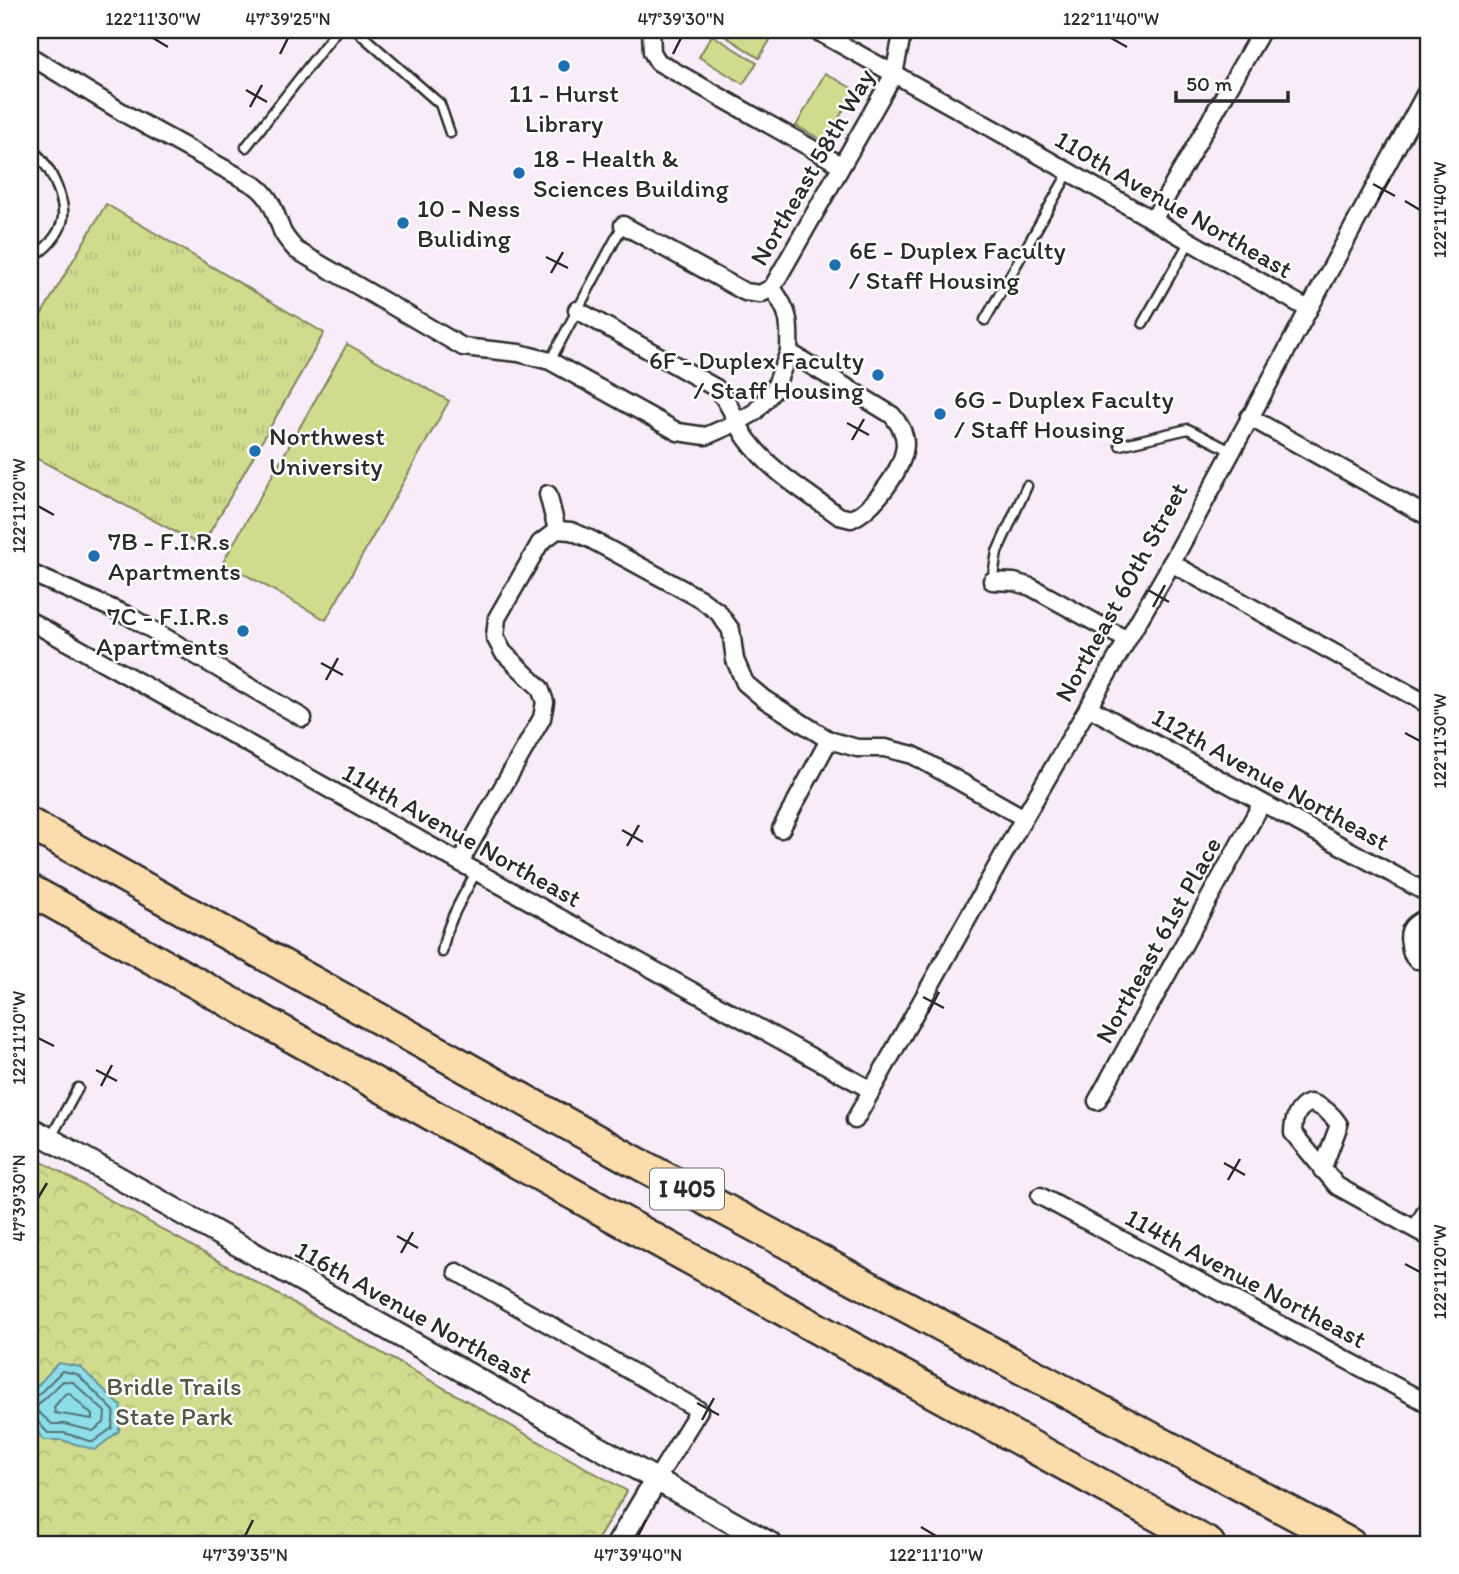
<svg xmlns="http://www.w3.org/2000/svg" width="1459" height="1574" font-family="Itim,sans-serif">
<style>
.grass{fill:url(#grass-tufts);stroke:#7e835c;stroke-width:2}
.park{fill:url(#park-crowns);stroke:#7e835c;stroke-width:2}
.pitch{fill:#d0db8e;stroke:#7e835c;stroke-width:2}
.water{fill:#8ddee8;stroke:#66969c;stroke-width:2}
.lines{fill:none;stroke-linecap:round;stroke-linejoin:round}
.shore{stroke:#527377;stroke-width:2}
.service-casing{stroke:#2b2b2b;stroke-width:13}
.minor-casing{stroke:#2b2b2b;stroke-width:21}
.tertiary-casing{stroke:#2b2b2b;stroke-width:26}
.motorway-casing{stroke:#2b2b2b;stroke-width:35}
.service{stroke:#fff;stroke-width:8}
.minor{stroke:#fff;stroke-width:16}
.tertiary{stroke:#fff;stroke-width:21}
.motorway{stroke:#fcdcac;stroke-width:30}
.ticks{fill:none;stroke:#2b2b2b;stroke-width:2.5}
.poi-dot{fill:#1f6fb2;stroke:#fff;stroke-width:2.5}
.labels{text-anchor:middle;stroke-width:5;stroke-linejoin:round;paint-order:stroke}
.shield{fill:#fff;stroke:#6b6b6b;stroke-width:2}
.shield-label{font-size:24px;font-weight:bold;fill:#2b2b2b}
.poi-label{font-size:26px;fill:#2b2b2b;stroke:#fff;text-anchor:start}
.street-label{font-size:26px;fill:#2b2b2b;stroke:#fff}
.park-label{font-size:26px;fill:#545744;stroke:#fff}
.neatline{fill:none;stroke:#2b2b2b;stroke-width:2.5}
.ticks-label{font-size:18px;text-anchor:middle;fill:#2b2b2b}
</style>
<defs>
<pattern id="grass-tufts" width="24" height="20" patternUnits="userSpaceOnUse" patternTransform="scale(1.75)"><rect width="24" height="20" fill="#d0db8e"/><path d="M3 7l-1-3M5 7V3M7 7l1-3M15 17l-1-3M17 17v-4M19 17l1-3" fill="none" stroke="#b3bc7b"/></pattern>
<pattern id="park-crowns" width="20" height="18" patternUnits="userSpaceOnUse" patternTransform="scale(1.75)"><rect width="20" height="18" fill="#d0db8e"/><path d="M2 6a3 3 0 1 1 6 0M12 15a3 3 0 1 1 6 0" fill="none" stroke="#b3bc7b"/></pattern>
</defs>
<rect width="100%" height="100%" fill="#f7ecf8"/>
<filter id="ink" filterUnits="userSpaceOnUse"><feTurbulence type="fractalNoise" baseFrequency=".0143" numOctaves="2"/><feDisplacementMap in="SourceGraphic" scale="14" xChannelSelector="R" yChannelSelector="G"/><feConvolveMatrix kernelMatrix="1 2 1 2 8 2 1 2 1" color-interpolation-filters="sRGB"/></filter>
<g filter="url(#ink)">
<path class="grass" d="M106,204L324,333L202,546L30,455V334Z"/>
<path class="park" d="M30,1155L627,1491L595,1544H30Z"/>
<g class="pitch">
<path d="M716,30H760L772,37L759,58Z"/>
<path d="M712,35L757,63L743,84L699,57Z"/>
<path d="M825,73L855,90L825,142L796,126Z"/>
<path d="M347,344L449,401L326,620L223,562Z"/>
</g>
<path class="water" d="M58,1363L80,1367L121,1406L119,1431L95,1450L62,1440H44L30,1423V1394Z"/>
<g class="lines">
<g class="shore">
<path d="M63,1381L73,1382L105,1412L104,1423L93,1431L64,1424H52L37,1411V1406Z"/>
<path d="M69,1393L92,1415V1419L55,1413L54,1407L65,1394Z"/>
<path d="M30,1398L37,1396L62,1371L77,1374L114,1411L112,1428L93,1442L64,1433H48L37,1421L30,1419"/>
</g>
<defs>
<g id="service">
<path d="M356,30L440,104L450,133"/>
<path d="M246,147L337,30"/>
<path d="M30,149C47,158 68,202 62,222C59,234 46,250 34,255L30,253"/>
<path d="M985,320L1069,172"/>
<path d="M1143,323L1190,241"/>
<path d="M550,361L623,225"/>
<path d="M1120,445L1188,429L1231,451"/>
<path d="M992,581L997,552L1027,486"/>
<path d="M442,952C447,921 462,899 476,872"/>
<path d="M51,1137L78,1088"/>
</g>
<g id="minor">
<path d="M651,30L652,52L658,62L841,165"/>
<path d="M815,30L1015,141L1308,309"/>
<path d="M30,56L127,115L256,186C272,198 275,213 282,231C285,238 291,244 296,250L463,347L519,353L550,361L678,432L706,436L738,422L755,412L774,390L789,352"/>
<path d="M1153,220L1262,30"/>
<path d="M772,288L894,74L903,30"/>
<path d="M577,310L716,388C731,403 735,422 747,439C771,472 806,492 839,516L851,519C873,510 904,469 905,444C905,432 899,424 892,415L789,352C790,322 790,312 772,288L760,294L745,292L623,225"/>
<path d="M1249,417L1429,517"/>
<path d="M548,494L557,530"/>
<path d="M557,530L571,531L590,539L699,598L718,612L731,630L735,660L745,683L764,699L829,740L857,748H885L913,755L1024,818"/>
<path d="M1171,563L1429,705"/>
<path d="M30,573L127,615L303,718"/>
<path d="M992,581L1014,582L1031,587L1127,640"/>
<path d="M30,621L468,867L871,1090"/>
<path d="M1088,707L1429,894"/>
<path d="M781,829L829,740"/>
<path d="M460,862L542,718L545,702L540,688L503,652L495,637L497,618L540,543L557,530"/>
<path d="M1429,916C1416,923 1406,927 1410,944C1411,951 1411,955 1417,960H1429"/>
<path d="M1097,1101L1262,803"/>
<path d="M855,1120L1024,818L1165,575L1429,87"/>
<path d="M1322,1170L1339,1125C1333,1115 1322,1105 1310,1103C1297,1107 1293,1121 1293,1133L1337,1186L1429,1237"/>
<path d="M1040,1196L1429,1404"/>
<path d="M1416,1229L1429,1206"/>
<path d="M457,1272L699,1410L656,1480"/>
</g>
<g id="tertiary">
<path d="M30,1128L771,1544"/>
<path d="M618,1544L656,1480"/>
</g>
<g id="motorway">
<path d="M30,824L632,1160L1350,1544"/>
<path d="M30,890L609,1214L1209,1544"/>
</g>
</defs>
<use href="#service" class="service-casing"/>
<use href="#minor" class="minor-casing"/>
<use href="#tertiary" class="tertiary-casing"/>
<use href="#motorway" class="motorway-casing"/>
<use href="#service" class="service"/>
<use href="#minor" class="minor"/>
<use href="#tertiary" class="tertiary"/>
<use href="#motorway" class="motorway"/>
</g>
</g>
<path class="ticks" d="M153,38L168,47M1111,38L1127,47M280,54L288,38M673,54L681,38M246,90L267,102M250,107L262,85M1373,184L1395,196M1378,200L1390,179M1405,201L1420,210M546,257L568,268M551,273L563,252M847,423L869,435M852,440L864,419M38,506L54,515M1148,590L1169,602M1153,607L1165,585M321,663L343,675M326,680L338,658M1405,733L1420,741M622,830L643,842M627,846L639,825M923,997L944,1008M928,1013L939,992M38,1038L54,1046M96,1070L117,1081M101,1086L112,1065M1224,1163L1245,1175M1228,1180L1240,1159M38,1198L47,1183M397,1236L418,1248M401,1253L413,1232M1405,1264L1420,1272M697,1403L719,1415M702,1420L714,1398M921,1527L936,1536M245,1536L253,1520M638,1536L646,1520"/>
<g class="poi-dot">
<circle cx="564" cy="66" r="7"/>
<circle cx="519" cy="173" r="7"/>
<circle cx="403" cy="223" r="7"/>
<circle cx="835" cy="265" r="7"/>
<circle cx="878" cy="375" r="7"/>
<circle cx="940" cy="414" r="7"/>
<circle cx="255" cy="451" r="7"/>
<circle cx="94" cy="556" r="7"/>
<circle cx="243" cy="631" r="7"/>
</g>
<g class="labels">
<rect class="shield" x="650" y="1168.5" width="74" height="41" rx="5"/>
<g class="shield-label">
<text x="687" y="1197">I 405</text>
</g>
<g class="poi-label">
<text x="564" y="102" text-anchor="middle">11 - Hurst<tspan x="564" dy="30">Library</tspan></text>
<text x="533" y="167">18 - Health &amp;<tspan x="533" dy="30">Sciences Building</tspan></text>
<text x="417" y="217">10 - Ness<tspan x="417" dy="30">Buliding</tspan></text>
<text x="849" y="259">6E - Duplex Faculty<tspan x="849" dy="30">/ Staff Housing</tspan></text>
<text x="864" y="369" text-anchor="end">6F - Duplex Faculty<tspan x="864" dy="30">/ Staff Housing</tspan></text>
<text x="954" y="408">6G - Duplex Faculty<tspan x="954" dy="30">/ Staff Housing</tspan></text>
<text x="269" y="445">Northwest<tspan x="269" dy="30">University</tspan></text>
<text x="108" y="550">7B - F.I.R.s<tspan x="108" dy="30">Apartments</tspan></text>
<text x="229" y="625" text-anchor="end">7C - F.I.R.s<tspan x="229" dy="30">Apartments</tspan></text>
</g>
<g class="street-label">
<text transform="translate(812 167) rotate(-60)" y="9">Northeast 58th Way</text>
<text transform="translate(1174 204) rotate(30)" y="9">110th Avenue Northeast</text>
<text transform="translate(1121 592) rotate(-61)" y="9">Northeast 60th Street</text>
<text transform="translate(1271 779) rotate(29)" y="9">112th Avenue Northeast</text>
<text transform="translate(462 835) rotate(29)" y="9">114th Avenue Northeast</text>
<text transform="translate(1158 940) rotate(-61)" y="9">Northeast 61st Place</text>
<text transform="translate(1246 1278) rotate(28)" y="9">114th Avenue Northeast</text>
<text transform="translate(414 1312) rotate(29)" y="9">116th Avenue Northeast</text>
</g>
<g class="park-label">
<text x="174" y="1395">Bridle Trails<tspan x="174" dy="30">State Park</tspan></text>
</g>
</g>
<rect width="1459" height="1574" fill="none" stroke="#fff" stroke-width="77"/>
<path d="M1176 91v10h112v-10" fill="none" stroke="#2b2b2b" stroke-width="3.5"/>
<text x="1186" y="91" font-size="21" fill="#2b2b2b" stroke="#ffffff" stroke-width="5" paint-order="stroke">50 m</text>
<rect x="38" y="38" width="1382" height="1498" class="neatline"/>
<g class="ticks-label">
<text x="153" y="25">122°11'30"W</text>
<text x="288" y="25">47°39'25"N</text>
<text x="681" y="25">47°39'30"N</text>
<text x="1111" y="25">122°11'40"W</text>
<text transform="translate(1440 210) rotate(-90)" y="6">122°11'40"W</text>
<text transform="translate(19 506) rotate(-90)" y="6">122°11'20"W</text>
<text transform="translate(1440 741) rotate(-90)" y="6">122°11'30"W</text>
<text transform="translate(19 1038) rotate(-90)" y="6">122°11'10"W</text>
<text transform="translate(19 1198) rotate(-90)" y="6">47°39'30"N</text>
<text transform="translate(1440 1272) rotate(-90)" y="6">122°11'20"W</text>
<text x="245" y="1561">47°39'35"N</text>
<text x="638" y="1561">47°39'40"N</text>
<text x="936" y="1561">122°11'10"W</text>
</g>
</svg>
